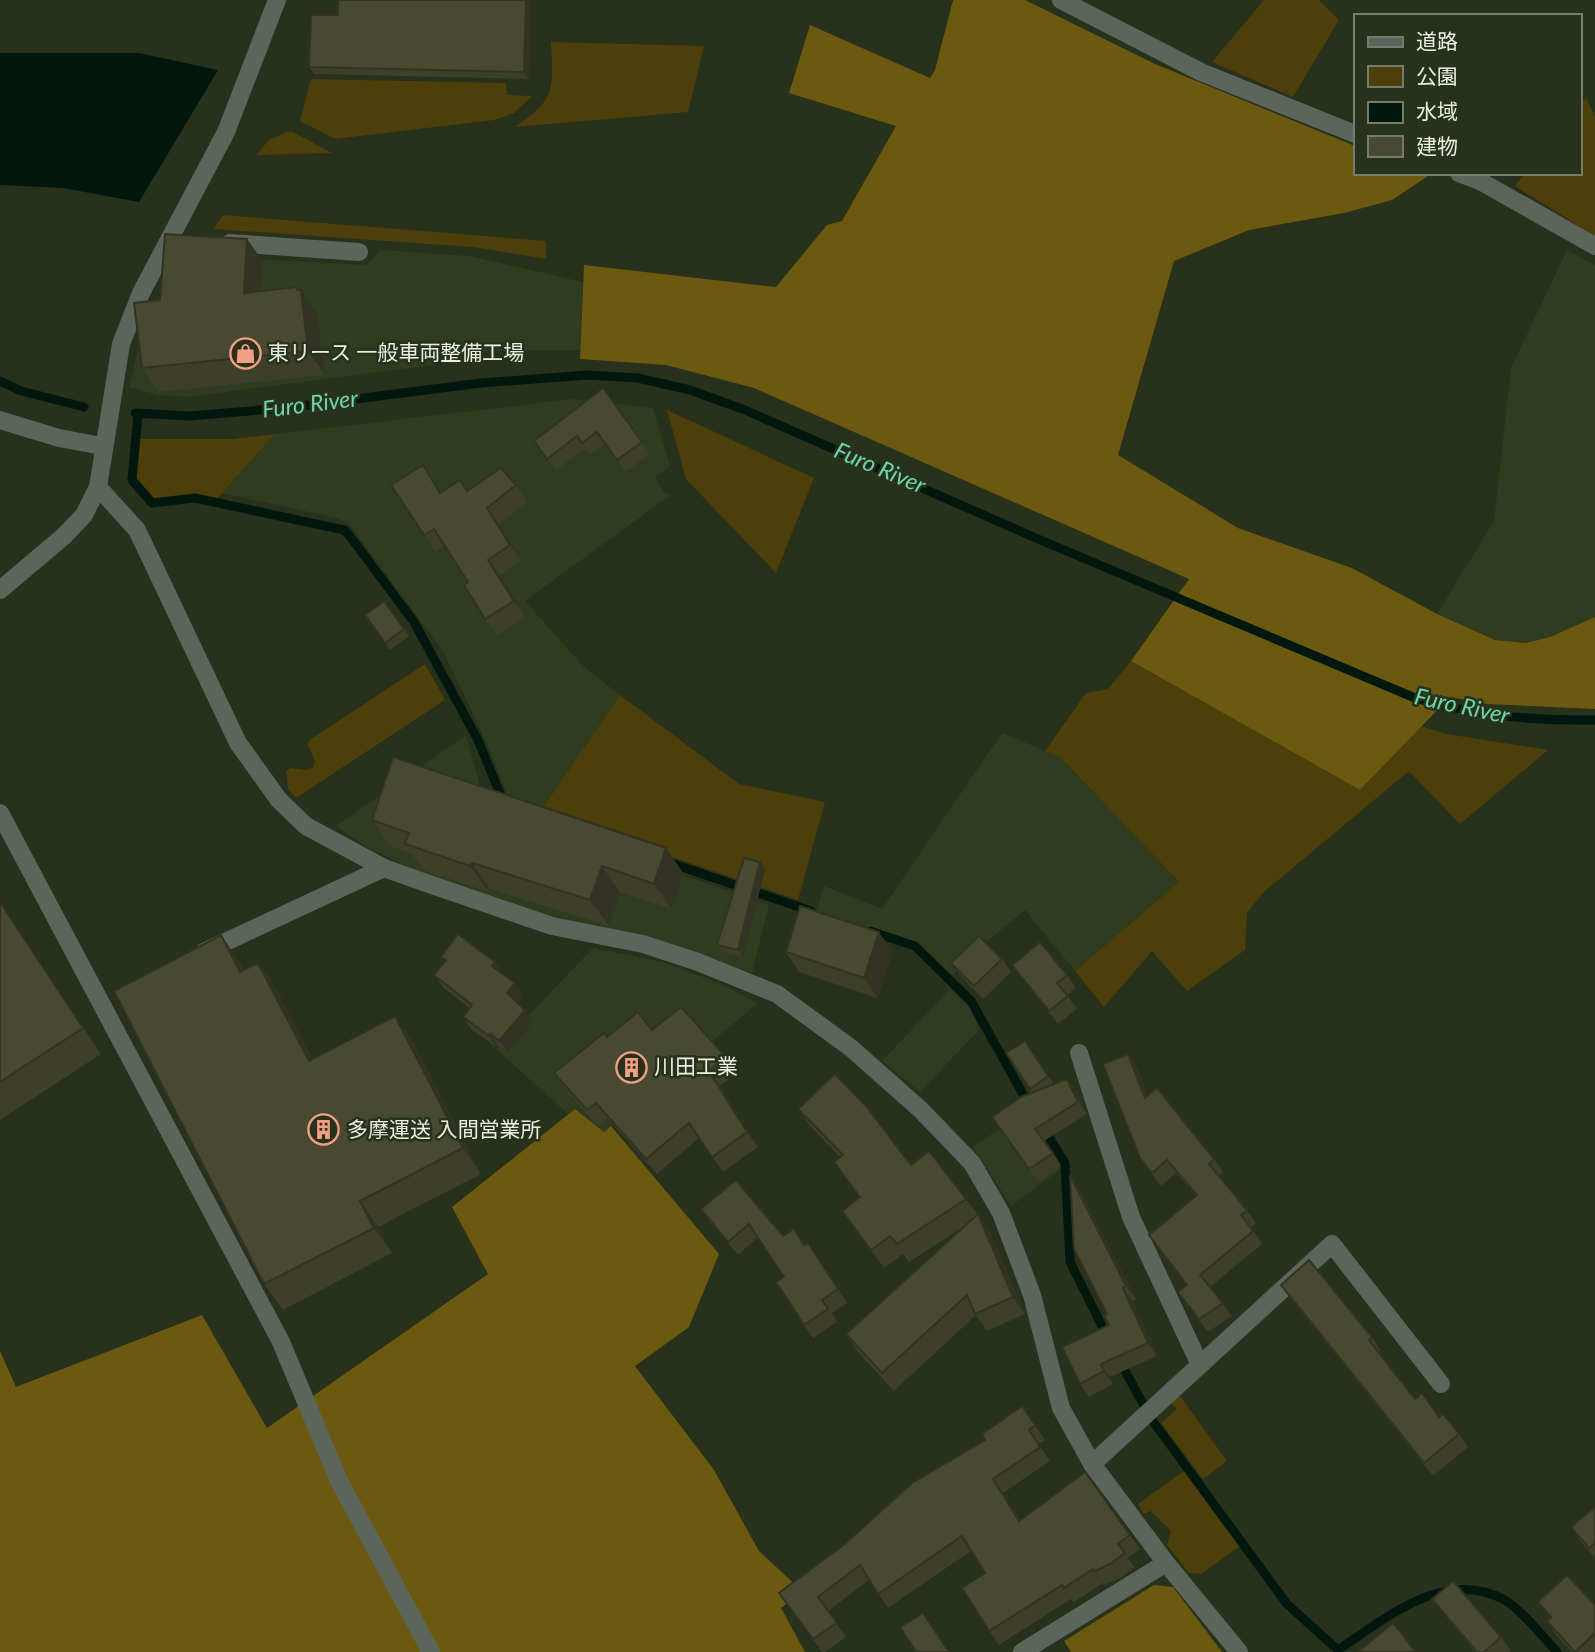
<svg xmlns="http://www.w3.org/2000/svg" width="1595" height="1652" font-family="Lato,'Noto Sans JP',sans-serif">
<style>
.built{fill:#2f3c20}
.green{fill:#4d3f09}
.forest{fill:#6c5910}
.water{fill:#02180f}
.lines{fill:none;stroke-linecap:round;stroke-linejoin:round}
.stream{stroke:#02180f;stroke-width:9}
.minor{stroke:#5b655c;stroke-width:18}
.wall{fill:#3d3f29}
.shaded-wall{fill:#323322}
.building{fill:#474930;stroke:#323322;stroke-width:2}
.labels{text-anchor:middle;stroke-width:5;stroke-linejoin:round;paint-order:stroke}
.poi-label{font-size:21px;fill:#e8efe1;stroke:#27311b;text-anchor:start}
.water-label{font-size:23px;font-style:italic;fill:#6ad7ad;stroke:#27311b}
</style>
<rect width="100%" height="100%" fill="#27311b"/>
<g class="built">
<path d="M381,250L470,256L583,282L580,350L472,351L471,360L187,397L157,395L129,387L141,339L179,255L366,265Z"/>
<path d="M1567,250L1595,265V617L1550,637L1526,643L1495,640L1437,614L1494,521L1511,368Z"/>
<path d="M573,399L653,408L670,466L655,477L665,494H672L525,601L584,667L620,695L540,812L510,801L485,739L444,653L349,524L337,518L222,493L275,434Z"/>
<path d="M1002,733L1060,757L1179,882L1075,971L1025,910L974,952L949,979L916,944L816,913L824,886L882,909Z"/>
<path d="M466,735L486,806L769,905L752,973L653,939L545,917L422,873L368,848L336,826Z"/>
<path d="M593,948L663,962L719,983L758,1003L604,1132L576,1109L568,1114L496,1049Z"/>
<path d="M950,989L970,1008L979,1030L920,1092L882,1061Z"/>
<path d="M1024,1112L1062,1168L1011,1206L973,1147Z"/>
</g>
<g class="green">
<path d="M1264,0H1319L1339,20L1293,97L1212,62Z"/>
<path d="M551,42L704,46L688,112L515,127C557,99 553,89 551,42Z"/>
<path d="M311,79L506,83L507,95L532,96L514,113L494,120L335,139L300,121Z"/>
<path d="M1586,98L1595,117V236L1515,186L1525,173H1579V106Z"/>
<path d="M286,132H293L332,153L256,155L269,140Z"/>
<path d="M223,215L546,241V259L473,247L213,229Z"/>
<path d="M667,410L814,478L776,573L686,479Z"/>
<path d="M275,434L216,500L194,496L152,499L135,479L140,439H232Z"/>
<path d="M1131,661L1360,790L1421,726L1447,734L1548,750L1460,824L1409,771L1264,892L1247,913L1245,950L1187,991L1152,951L1104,1007L1075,971L1179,882L1060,757L1045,751L1086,693L1108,689Z"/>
<path d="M425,664L445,700L296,798L288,789L286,771L290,768L306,770L313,768L315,761L307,743L311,739Z"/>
<path d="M620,695L739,784L825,802L798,900L540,812Z"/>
<path d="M1180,1396L1227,1461L1203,1479L1161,1423L1177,1409L1171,1403Z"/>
<path d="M1184,1471L1240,1546L1201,1574L1189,1573L1167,1545L1171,1531L1151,1511L1144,1514L1138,1504Z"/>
</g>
<g class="forest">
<path d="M953,0H1025L1155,64L1355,146V173H1420L1428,176L1392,200L1344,213L1249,230L1174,261L1118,455L1238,528L1352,568L1437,614L1495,640L1526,643L1550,637L1595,617V709L1487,704L1450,697L1360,790L1131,661L1189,579L754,388L666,365L580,359L584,265L776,287L827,225L842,221L896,126L789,93L810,25L930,78L935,70Z"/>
<path d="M575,1109L604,1132L611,1126L719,1254L689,1327L635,1366L714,1470L759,1551L802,1591L781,1608L805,1652H0V1351L16,1387L202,1315L267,1428L488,1274L452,1207Z"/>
<path d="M1154,1585L1173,1587L1222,1652H1071L1064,1641Z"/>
</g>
<path class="water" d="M0,53H139L218,70L139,202L63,188L0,185Z"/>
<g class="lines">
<g class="stream">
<path d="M0,381L21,391L84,407"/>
<path d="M135,413L189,416L285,408L481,383L588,375L638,378L690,390L745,410L1038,539L1415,698C1474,716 1533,721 1595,720"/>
<path d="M138,414L132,480L152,503L195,498L344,530L349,535L414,622L478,740L504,803"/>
<path d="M668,862L811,911"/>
<path d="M870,931L915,946L971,1001L1029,1105"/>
<path d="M1044,1129L1065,1163L1070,1262L1108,1338"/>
<path d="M1119,1360L1152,1420L1287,1604L1338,1650C1385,1619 1443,1568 1503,1599C1520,1608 1543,1637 1557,1652"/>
</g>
<g class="minor">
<path d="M1061,0L1201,72L1355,134"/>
<path d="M1459,173L1480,181L1595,246"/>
<path d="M230,243L359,252"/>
<path d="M0,420L59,438L102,446"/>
<path d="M98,487L137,530L238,743L279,800L306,826L384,868L429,884L552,926L643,944L698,962L777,994L851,1048L921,1110L972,1163L1001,1213L1032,1295L1061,1408L1092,1464L1166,1563L1239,1652"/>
<path d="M0,590L64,536L84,515L98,487L121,344L141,293L226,132L277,0"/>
<path d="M0,813L281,1342L339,1481L431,1652"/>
<path d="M204,952L384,868"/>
<path d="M1079,1053L1131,1217L1200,1365"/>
<path d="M1092,1464L1332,1244L1441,1384"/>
<path d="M1022,1652L1166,1563"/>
</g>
</g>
<g class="wall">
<path d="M531,0L529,79L314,74L309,67L338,15Z"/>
<path d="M247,239L263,262L262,291L297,287L299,290H301L317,313L325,375L158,392L142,368L160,300Z"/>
<path d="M603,388L650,454L626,472L605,444L590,455L585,448L556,471L534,441Z"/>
<path d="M516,485L527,502L499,525L522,561L499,576L526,617L497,636L485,619L468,582L445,546L435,552L424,535L441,492L468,491Z"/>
<path d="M384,601L409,636L390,650L365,615Z"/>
<path d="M372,820L684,874L672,910L620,892L609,926L490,889L489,892L423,870L412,854L390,846Z"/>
<path d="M765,869L743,957L722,952L717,945Z"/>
<path d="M0,901L101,1054L0,1120Z"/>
<path d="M786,952H893L877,998L799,972Z"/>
<path d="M441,957L495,962L503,974L523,995L517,1003L525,1010L533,1022L508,1053L498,1045L496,1047L471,1029L463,1017L469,1008L443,987L434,975L445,961Z"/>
<path d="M1002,959L1011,972L983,999L961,976L951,963Z"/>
<path d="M239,961L244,970L258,963L276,988L312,1059L395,1016L413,1042L481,1174L378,1227L392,1253L283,1310L264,1284Z"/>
<path d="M1012,965L1067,975L1076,988L1067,995L1077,1009L1058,1024Z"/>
<path d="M652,1030L726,1057L737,1073L720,1086L758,1147L723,1172L699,1138L657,1174L607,1118L598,1126L564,1088L554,1073L607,1037Z"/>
<path d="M1025,1041L1053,1083L1048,1086L1067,1079L1076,1091L1087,1114L1044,1141L1061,1166L1038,1182L992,1117L1032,1093L1006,1053Z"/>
<path d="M1128,1054L1137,1067L1148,1096L1214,1159L1223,1172L1219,1176L1247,1210L1256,1223L1251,1227L1262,1244L1210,1287L1232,1316L1208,1332L1178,1292L1186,1285L1149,1235L1196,1196L1176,1173L1161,1186L1140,1158Z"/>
<path d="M798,1109L911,1165L966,1199L990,1231L1025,1314L987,1331L976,1315L894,1391L858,1352L846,1334L963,1227L909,1262L903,1254L884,1268L842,1211L860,1198L834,1162L840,1157L811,1127Z"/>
<path d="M736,1180L783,1236L805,1245L817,1256L847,1303L832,1313L837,1322L813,1338L804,1325L784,1277L758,1237L738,1255L711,1223L701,1209Z"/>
<path d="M1079,1188L1136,1299L1133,1301L1157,1356L1110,1377L1113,1384L1089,1397L1080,1384L1109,1325Z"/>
<path d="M1281,1285L1372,1337L1381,1351L1379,1352L1415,1399L1439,1417L1459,1434L1468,1447L1433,1476L1290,1298Z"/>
<path d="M1022,1406L1045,1440L1038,1444L1050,1461L1003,1493L1020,1520L1085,1472L1140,1549L1128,1558L1135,1567L1120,1578L1105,1585L1103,1583L1074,1602L1071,1599L999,1645L989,1631L985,1573L971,1551L888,1608L869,1580L828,1611L846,1637L825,1652H822L779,1593L985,1440Z"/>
<path d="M1595,1507V1558L1580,1541L1571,1527Z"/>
<path d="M1432,1599L1501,1637L1511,1651L1509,1652H1475L1442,1612Z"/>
<path d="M1538,1602L1595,1605V1652H1572L1556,1635L1547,1621L1550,1619Z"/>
</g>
<g class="shaded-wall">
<path d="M526,0H531L529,79L524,72Z"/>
<path d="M247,239L263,262L260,317L244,293Z"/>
<path d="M297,287L301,293V290L317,313L325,375L308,351Z"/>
<path d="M487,508L499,525L522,561L510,545Z"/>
<path d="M488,560L499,576L526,617L514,601Z"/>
<path d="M666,848L684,874L672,910L654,884Z"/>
<path d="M760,862L765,869L743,957L738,950Z"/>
<path d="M472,863L490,889L489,892L470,866Z"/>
<path d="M602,866L620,892L609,926L590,900Z"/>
<path d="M0,901L101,1054L0,902Z"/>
<path d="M879,932L893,952L877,998L864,978Z"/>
<path d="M221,935L239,961L258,998L240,972Z"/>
<path d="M495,962L503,974L492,966Z"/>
<path d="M258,963L276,988L327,1087L309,1061Z"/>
<path d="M515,983L523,995L516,1005L507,993Z"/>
<path d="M525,1010L533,1022L508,1053L499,1041Z"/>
<path d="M395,1016L413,1042L481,1174L463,1148Z"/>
<path d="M490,1033L498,1045L496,1047L488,1035Z"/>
<path d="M1128,1054L1137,1067L1154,1111L1145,1098Z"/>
<path d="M709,1071L720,1086L758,1147L747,1132Z"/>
<path d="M1067,1079L1076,1091L1087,1114L1078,1102Z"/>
<path d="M1070,1175L1079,1188L1136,1299L1126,1286Z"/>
<path d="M360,1201L378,1227L392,1253L374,1228Z"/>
<path d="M978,1214L990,1231L1025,1314L1013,1297Z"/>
<path d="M1123,1288L1133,1301L1157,1356L1148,1343Z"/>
<path d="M1101,1364L1110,1377L1113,1384L1104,1371Z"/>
</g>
<g class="building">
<path d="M338,0H526L524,72L309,67L311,15H338Z"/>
<path d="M165,234L247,239L244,293L297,287V290H301L308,351L142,368L134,303L160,300Z"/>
<path d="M603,388L642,442L617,460L597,432L582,443L577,436L547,459L534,441Z"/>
<path d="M423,465L440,493L460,480L467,491L501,468L516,485L487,508L510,545L488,560L514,601L485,619L464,585L468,582L434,529L424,535L391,485Z"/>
<path d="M384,601L404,629L385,643L365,615Z"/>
<path d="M393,757L666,848L654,884L602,866L590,900L472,863L470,866L405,844L409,833L372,820Z"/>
<path d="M744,858L760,862L738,950L717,945Z"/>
<path d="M0,902L83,1028L0,1082Z"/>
<path d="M800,906L879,932L864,978L786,952Z"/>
<path d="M458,934L495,962L492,966L515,983L507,993L525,1010L499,1041L490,1033L488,1035L463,1017L472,1005L434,975L446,960L441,957Z"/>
<path d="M221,935L240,972L258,963L309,1061L395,1016L463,1148L360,1201L374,1228L264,1284L114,991Z"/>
<path d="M979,936L1002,959L974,986L951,963Z"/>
<path d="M1040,942L1067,975L1057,983L1068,996L1049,1011L1012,965Z"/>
<path d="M681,1007L726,1057L709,1071L747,1132L712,1157L689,1123L646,1159L596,1103L587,1110L554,1073L604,1033L607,1037L638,1012L652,1030Z"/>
<path d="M1025,1041L1048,1076L1030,1089L1006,1053Z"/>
<path d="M1128,1054L1145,1098L1157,1088L1214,1159L1209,1164L1247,1210L1241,1215L1253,1231L1200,1275L1223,1303L1199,1319L1178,1292L1187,1285L1149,1235L1197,1195L1167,1160L1152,1173L1140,1158L1103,1064Z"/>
<path d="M835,1074L866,1106L911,1165L929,1151L966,1199L897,1244L890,1236L871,1250L842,1211L860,1197L834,1162L843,1155L798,1109Z"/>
<path d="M1067,1079L1078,1102L1035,1129L1053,1153L1029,1169L992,1117L1021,1097Z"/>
<path d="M1070,1175L1126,1286L1123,1288L1148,1343L1101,1364L1104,1371L1080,1384L1062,1347L1109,1325L1104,1315L1107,1314L1074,1249Z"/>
<path d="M736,1180L783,1236L794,1229L804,1245L808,1243L838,1289L822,1300L828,1309L804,1325L776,1282L784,1277L749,1224L728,1242L701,1209Z"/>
<path d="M978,1214L1013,1297L975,1314L967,1295L882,1373L846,1334Z"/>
<path d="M1309,1260L1372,1337L1369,1340L1415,1399L1422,1393L1439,1417L1443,1414L1459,1434L1424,1463L1281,1285Z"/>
<path d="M1022,1406L1035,1425L1029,1430L1040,1447L993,1479L1019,1521L1085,1472L1130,1535L1118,1544L1125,1553L1110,1564L1095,1571L1093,1569L1064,1588L1062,1585L989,1631L962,1588L985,1573L962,1536L878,1594L860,1565L818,1597L837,1623L813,1639L779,1593L846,1543L912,1483L985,1440L982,1434Z"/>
<path d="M1595,1507V1543L1589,1548L1571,1527Z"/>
<path d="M1567,1575L1595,1605V1633L1575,1652L1547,1621L1551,1617L1538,1602Z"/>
<path d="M1453,1581L1501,1637L1484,1652H1477L1432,1599Z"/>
<path d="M923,1613L949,1652H916L900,1627Z"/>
<path d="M1393,1623L1416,1652H1360L1359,1651Z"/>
</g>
<defs>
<symbol id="shop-ring" viewBox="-11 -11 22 22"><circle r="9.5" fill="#27311b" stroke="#f39f84" stroke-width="1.5"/><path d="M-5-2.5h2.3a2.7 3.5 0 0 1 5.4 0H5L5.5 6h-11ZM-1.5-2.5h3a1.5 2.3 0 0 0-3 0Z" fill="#f39f84"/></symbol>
<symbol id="building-ring" viewBox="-11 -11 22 22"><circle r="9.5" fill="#27311b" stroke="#f39f84" stroke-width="1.5"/><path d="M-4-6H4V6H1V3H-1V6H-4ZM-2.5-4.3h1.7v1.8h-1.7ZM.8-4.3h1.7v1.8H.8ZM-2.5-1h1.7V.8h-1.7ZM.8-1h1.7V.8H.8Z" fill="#f39f84"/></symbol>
</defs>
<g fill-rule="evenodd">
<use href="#shop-ring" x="228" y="336" width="35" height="35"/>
<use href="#building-ring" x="614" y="1050" width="35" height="35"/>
<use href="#building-ring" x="306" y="1112" width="35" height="35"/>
</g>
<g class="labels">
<g class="poi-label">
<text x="268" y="360">東リース 一般車両整備工場</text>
<text x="654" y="1074">川田工業</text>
<text x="347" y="1137">多摩運送 入間営業所</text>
</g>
<g class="water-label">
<text transform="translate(310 404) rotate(-7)" y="8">Furo River</text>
<text transform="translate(880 468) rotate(23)" y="8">Furo River</text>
<text transform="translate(1462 706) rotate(12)" y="8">Furo River</text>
</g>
</g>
<rect x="1354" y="14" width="228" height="161" fill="#27311b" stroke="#747d6a" stroke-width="2"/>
<rect x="1368" y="37" width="35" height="10" fill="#5b655c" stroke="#747d6a" stroke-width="2"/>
<text x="1416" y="49" font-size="21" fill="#e8efe1">道路</text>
<rect x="1368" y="66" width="35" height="21" fill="#4d3f09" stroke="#747d6a" stroke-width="2"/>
<text x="1416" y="84" font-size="21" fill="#e8efe1">公園</text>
<rect x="1368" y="102" width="35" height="21" fill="#02180f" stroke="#747d6a" stroke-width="2"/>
<text x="1416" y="119" font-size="21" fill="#e8efe1">水域</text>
<rect x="1368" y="136" width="35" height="21" fill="#474930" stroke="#747d6a" stroke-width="2"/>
<text x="1416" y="154" font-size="21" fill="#e8efe1">建物</text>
</svg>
